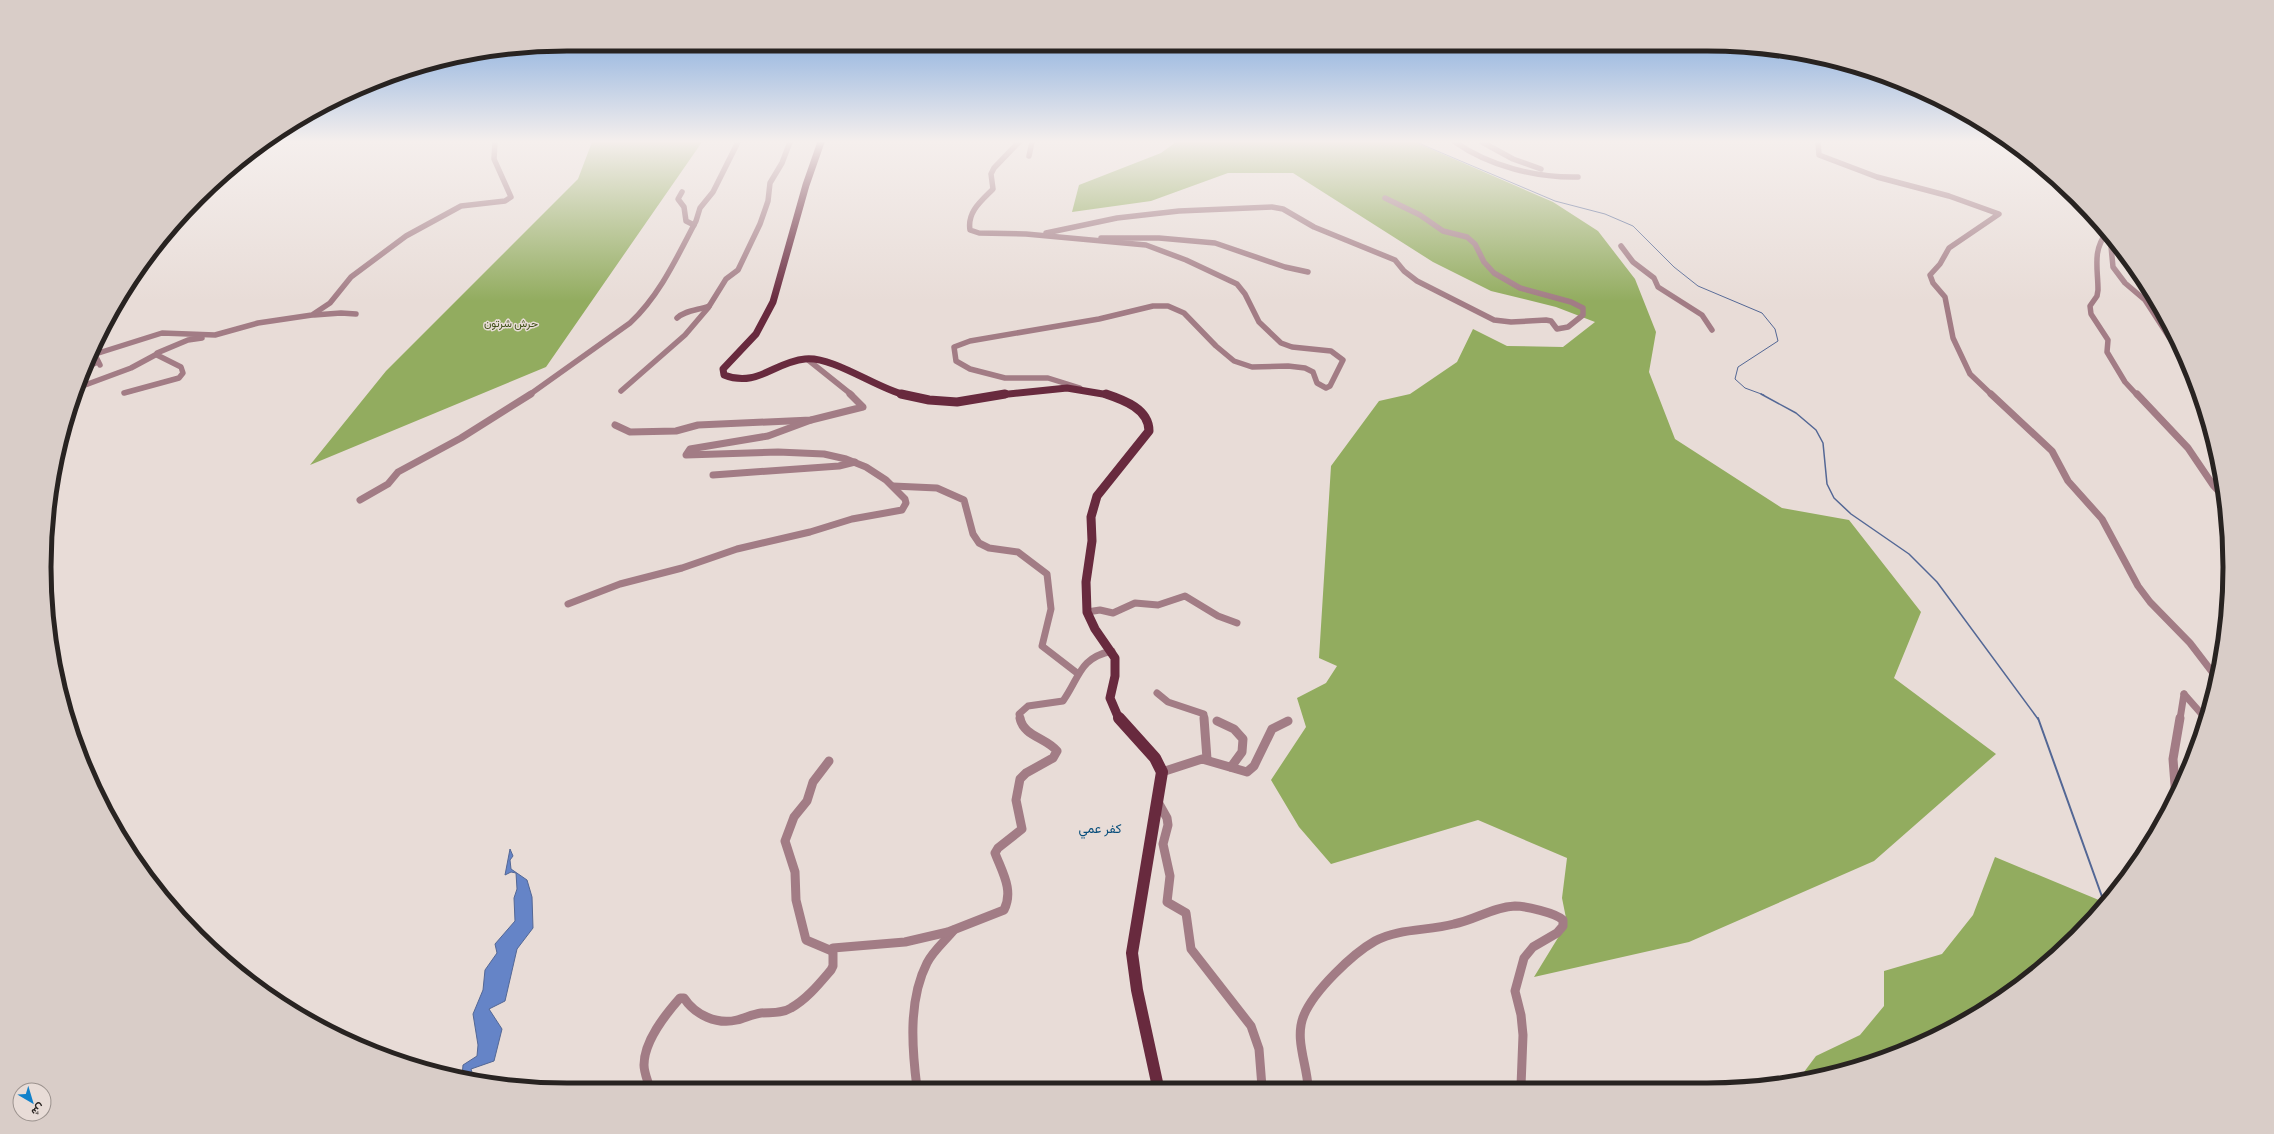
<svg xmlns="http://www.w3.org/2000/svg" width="2274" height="1134" font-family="'Archivo Narrow',Vazirmatn,sans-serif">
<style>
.forest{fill:#92ac5f}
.water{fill:#6584c7;stroke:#536795}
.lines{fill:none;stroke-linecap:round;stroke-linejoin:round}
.stream-far2{stroke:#536795;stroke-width:1}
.stream-far1{stroke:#536795;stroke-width:1.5}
.stream{stroke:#536795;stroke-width:2}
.minor-far2{stroke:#a27c85;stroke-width:5.5}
.minor-far1{stroke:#a27c85;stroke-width:7}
.minor{stroke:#a27c85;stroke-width:9}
.major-far2{stroke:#682a3e;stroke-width:7}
.major-far1{stroke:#682a3e;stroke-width:9}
.major{stroke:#682a3e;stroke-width:12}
.labels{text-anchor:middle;stroke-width:3;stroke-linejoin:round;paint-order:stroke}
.park-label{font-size:11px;fill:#3e4f17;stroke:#e8dcd7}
.quarter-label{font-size:13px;fill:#074d7b;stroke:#e8dcd7}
.rim{fill:none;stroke:#282321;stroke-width:5}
</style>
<rect width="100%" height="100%" fill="#e8dcd7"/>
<g class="forest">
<path d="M592,142H702L546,367L310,465L386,371L578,179Z"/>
<path d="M1176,142H1415L1553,202L1598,231L1635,279L1656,332L1649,372L1675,439L1782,508L1849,520L1921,612L1894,678L1996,754L1874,861L1689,942L1534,977L1567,923L1562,898L1567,858L1478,820L1331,864L1299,827L1271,780L1306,727L1297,698L1326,683L1337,666L1319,658L1331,466L1379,401L1410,394L1457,362L1473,329L1507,346L1563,347L1595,322L1556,307L1491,291L1433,262L1293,173H1228L1151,201L1072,212L1079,185L1161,153Z"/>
<path d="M1995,857L2106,903L2100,912L1998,1002L1907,1050L1798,1080L1816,1056L1860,1035L1884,1006V971L1942,954L1973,915Z"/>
</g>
<path class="water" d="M510,849L513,856L510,860L511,869L527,880L532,897L533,928L517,949L505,1001L489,1009L502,1029L494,1061L471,1069L474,1079L462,1077L463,1065L477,1056L478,1045L473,1014L483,990L485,970L497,953L495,944L515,921L514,898L517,889L516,873L511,872L505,875Z"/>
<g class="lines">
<path class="stream-far2" d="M1416,142L1555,201L1605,214L1633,226L1674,267L1698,286L1762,313L1775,329L1778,341L1738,367L1735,379L1745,388L1764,395"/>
<path class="stream-far1" d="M1761,394L1796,413L1816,430L1823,443L1827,484L1834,498L1851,514L1909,554L1937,582L2038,719"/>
<path class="stream" d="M2038,718L2105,905"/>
<g class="minor-far2">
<path d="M1019,142L994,168L991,174L993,189C981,201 967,212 970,230L979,233L1026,234L1146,245L1186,260L1237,284L1245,294L1259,322L1281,343L1292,347L1331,351L1343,360L1330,386L1326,388L1317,383L1313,372L1305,368L1288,366L1252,367L1234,361L1216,346L1184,313L1168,306H1153L1099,319L970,341L954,347L956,361L970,369L1005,378H1048L1080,388"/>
<path d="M1455,142C1489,166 1536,178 1578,177"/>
<path d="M1482,142L1513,159L1541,169"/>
<path d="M1818,142L1819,155L1877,177L1949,196L1999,214L1949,248L1940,264L1930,275L1933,283L1945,297L1953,338L1970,374L1992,395"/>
<path d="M1993,142H2001"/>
<path d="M2007,142L2038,164"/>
<path d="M1029,156L1032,142"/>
<path d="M682,192L678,199L684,207L686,221L694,225"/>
<path d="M2107,232C2092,251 2098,268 2098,290L2097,296L2090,306L2091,314L2108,340L2107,352L2125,382L2137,395"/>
<path d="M1046,233L1117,218L1179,211L1272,207L1283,209L1314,227L1395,260L1404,271L1417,281L1494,320L1511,322L1546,320L1551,321L1557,329L1568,327L1583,315V308L1571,302L1520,288L1494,273L1484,262L1475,244L1467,237L1443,231L1420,215L1385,198"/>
<path d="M2110,236L2113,267L2125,283L2145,300L2169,337L2178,346"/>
<path d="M1101,238H1159L1215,243L1285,267L1308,272"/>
<path d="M1621,246L1633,262L1654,278L1658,287L1702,315L1712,330"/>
<path d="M314,315L341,313L356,314"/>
<path d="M677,318C685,310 699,310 709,306"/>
<path d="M95,355L100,365"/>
<path d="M89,356L162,333L215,335L258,323L312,315L330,303L351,277L406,236L461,206L505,201L511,197L494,159L495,142"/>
<path d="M807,359L852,395"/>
<path d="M91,365L98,362"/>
<path d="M77,388L131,368L157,354"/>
<path d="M621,391L685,335L708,308L726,279L738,270L760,224L768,201L770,183L782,163L790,142"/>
<path d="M124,393L179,378L183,373L181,367L157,355V353L188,340L202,338"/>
<path d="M529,395L630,323C660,295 677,257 696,221L700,208L713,192L738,142"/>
</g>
<g class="minor-far1">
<path d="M1991,394L2052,451L2068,481L2102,519L2138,586L2150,602L2190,643L2216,677"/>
<path d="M2137,394L2188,448L2213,485L2226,499"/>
<path d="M615,425L630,432L676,431L698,425L811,420L863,407L850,394"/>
<path d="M713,475L839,466L855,462"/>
<path d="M893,486L937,488L964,500L973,534L979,543L989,548L1018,552L1047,574L1051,609L1042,646L1077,673"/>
<path d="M360,500L388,484L398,472L461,438L531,394"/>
<path d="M568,604L620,584L682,568L737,549L810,532L852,519L902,510L906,503L905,499L886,480L866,467L846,459L824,454L778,452L686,455L690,449L768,436L811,420"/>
<path d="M1087,612L1100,610L1113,613L1135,603L1158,605L1185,596L1218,616L1237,623"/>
<path d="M1157,693L1168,702L1204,714V719"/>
<path d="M2184,694L2206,719"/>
<path d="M1020,719L1019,714L1028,706L1063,701C1080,677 1079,658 1112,651"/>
<path d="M2180,719L2184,694"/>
</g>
<g class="minor">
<path d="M1204,718L1207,759"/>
<path d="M1217,721L1234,729L1243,739L1242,752L1231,767"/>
<path d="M829,761L813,782L807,801L794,817L785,841L795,872L796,900L806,940L832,951"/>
<path d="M1162,772L1202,759L1247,772L1254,766L1272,729L1288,721"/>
<path d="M2176,798L2173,759L2180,718"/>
<path d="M1158,802L1167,818L1168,825L1163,844L1170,876L1167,902L1186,913L1191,949L1251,1026L1259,1049L1262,1087"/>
<path d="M1308,1087C1307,1064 1294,1038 1304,1015C1314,991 1352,954 1375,941C1399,928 1428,931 1454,924C1475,920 1493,907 1515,906C1525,906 1556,913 1563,920V926L1557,933L1533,947L1524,958L1515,991L1521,1015L1523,1035L1521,1086"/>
<path d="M917,1088C912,1049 908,1000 927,963C933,951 945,941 954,930"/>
<path d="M650,1089C648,1081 644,1073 644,1065C644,1041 665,1015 680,998H684C695,1015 717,1025 737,1020C745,1018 753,1014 761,1013C771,1012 781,1014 791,1008C807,999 819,984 831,970L833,966V948L905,942L948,932L1004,910C1014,890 1002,872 995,853L998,848L1022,829L1016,800L1020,779L1026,773L1053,758L1057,751C1047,738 1023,736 1020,718"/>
</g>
<g class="major-far2">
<path d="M821,142L806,185L773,302L756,334L723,369L724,375C757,388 774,362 805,359C833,356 876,388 905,395"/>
<path d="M999,395L1067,388L1109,395"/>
</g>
<g class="major-far1">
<path d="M901,394L929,400L957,402L1005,394"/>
<path d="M1106,394C1124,400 1149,409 1149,431L1097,496L1091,517L1092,541L1086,582L1087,612L1095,629L1115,658V676L1110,698L1119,719"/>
</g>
<path class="major" d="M1119,718L1155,758L1162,772L1132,953L1137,990L1158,1087"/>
</g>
<linearGradient id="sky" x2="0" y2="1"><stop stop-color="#73a1db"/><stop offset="0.47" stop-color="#f5efed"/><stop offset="1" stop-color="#f5efed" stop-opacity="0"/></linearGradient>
<rect width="2274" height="301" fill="url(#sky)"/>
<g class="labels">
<g class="park-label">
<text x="511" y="327">حرش شرتون</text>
</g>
<g class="quarter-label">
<text x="1100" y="833">كفر عمي</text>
</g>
</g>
<path d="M0 0H2274V1134H0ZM567 51H1707A516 516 0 0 1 2223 567V567A516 516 0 0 1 1707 1083H567A516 516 0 0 1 51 567V567A516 516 0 0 1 567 51Z" fill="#d9cdc8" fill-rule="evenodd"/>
<path class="rim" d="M567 51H1707A516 516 0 0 1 2223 567V567A516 516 0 0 1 1707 1083H567A516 516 0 0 1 51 567V567A516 516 0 0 1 567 51Z"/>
<g transform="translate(32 1102) rotate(142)"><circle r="19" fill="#e8dcd7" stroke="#9b928e"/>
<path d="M0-3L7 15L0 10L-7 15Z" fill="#1281ca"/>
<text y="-6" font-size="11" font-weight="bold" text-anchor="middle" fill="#282321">ش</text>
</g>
</svg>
